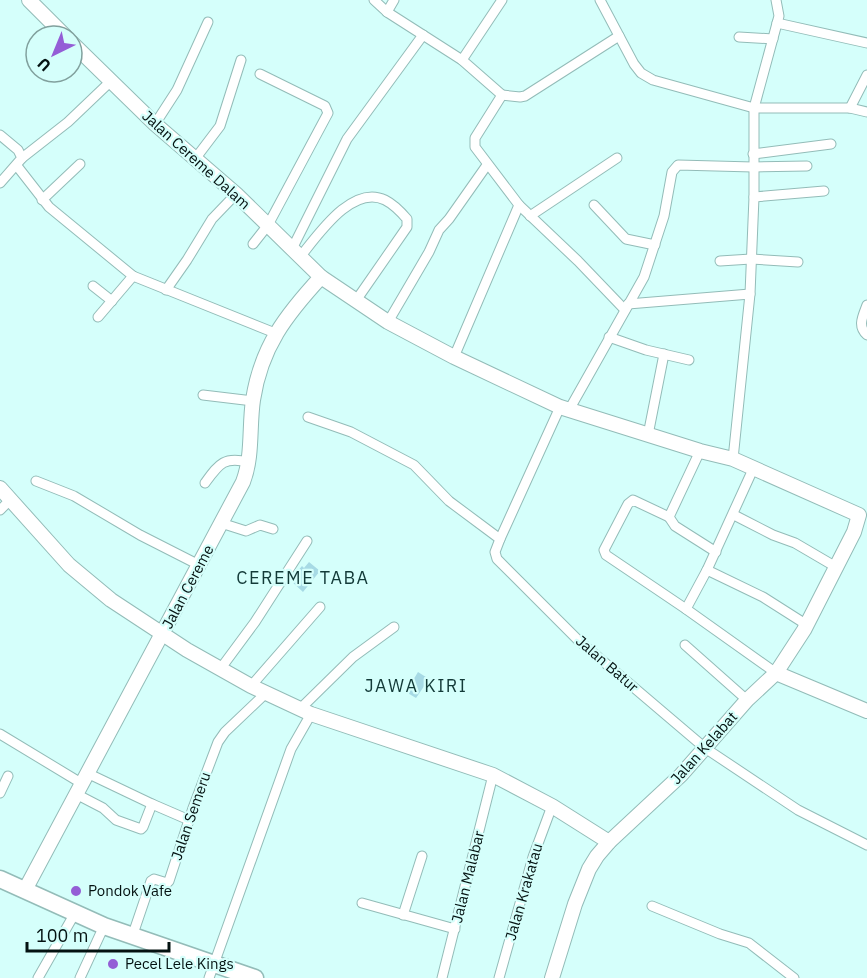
<svg xmlns="http://www.w3.org/2000/svg" width="867" height="978" font-family="'IBM Plex Sans',sans-serif">
<style>
.building{fill:#a7dae5}
.lines{fill:none;stroke-linecap:round;stroke-linejoin:round}
.street-casing{stroke:#93bcb8;stroke-width:11}
.secondary-casing{stroke:#93bcb8;stroke-width:16}
.highway-casing{stroke:#93bcb8;stroke-width:19}
.street{stroke:#fff;stroke-width:9}
.secondary{stroke:#fff;stroke-width:14}
.highway{stroke:#fff;stroke-width:16}
.poi-dot{fill:#945ed6;stroke:#d5fffb;stroke-width:2}
.labels{text-anchor:middle;stroke-width:4.5;stroke-linejoin:round;paint-order:stroke}
.street-label{font-size:15px;fill:#041211;stroke:#d5fffb}
.poi-label{font-size:15px;fill:#041211;stroke:#d5fffb;text-anchor:start}
.quarter-label{font-size:18px;letter-spacing:1.5px;fill:#133a38;stroke:#d5fffb}
</style>
<rect width="100%" height="100%" fill="#d5fffb"/>
<g class="building">
<path d="M309,562L320,571L303,592L290,580L302,566L304,568Z"/>
<path d="M418,672L429,679L416,698L406,692Z"/>
</g>
<g class="lines">
<defs>
<g id="street">
<path d="M374,0L387,12L462,60L502,95L475,138V147L519,205L454,357"/>
<path d="M600,0L634,64L641,73L653,80L754,108H850L867,112"/>
<path d="M387,12L394,0"/>
<path d="M777,23L867,43"/>
<path d="M739,37L773,39"/>
<path d="M462,60L502,0"/>
<path d="M502,95L520,97L525,96L619,36"/>
<path d="M850,108L867,75"/>
<path d="M155,124L177,90L208,22"/>
<path d="M0,135L18,150L22,158L0,183"/>
<path d="M753,154L831,144"/>
<path d="M22,158L68,122L111,81"/>
<path d="M195,159L220,126L241,60"/>
<path d="M17,166L49,207L133,276L275,333"/>
<path d="M754,197L824,191"/>
<path d="M42,200L80,164"/>
<path d="M519,205L578,261L625,310"/>
<path d="M594,205L626,239L655,245"/>
<path d="M530,216L617,158"/>
<path d="M253,244L268,225L328,113L325,106L260,74"/>
<path d="M292,249L347,139L423,35"/>
<path d="M300,257C318,235 352,184 385,200C393,204 401,212 407,219V227L355,302"/>
<path d="M720,261L751,259L798,262"/>
<path d="M93,286L112,301"/>
<path d="M166,290L187,260L212,219L236,194"/>
<path d="M628,304L750,294"/>
<path d="M867,305C863,316 857,326 867,335"/>
<path d="M98,317L133,276"/>
<path d="M388,322L429,252L439,230L449,219L487,165"/>
<path d="M609,337L646,350L689,360"/>
<path d="M203,395L253,401"/>
<path d="M560,407L500,539L495,552L497,559L578,640L705,748L798,810L867,845"/>
<path d="M569,410L644,277L664,216L672,172L678,165L753,167L807,166"/>
<path d="M308,417L351,432L414,465L449,501L500,539"/>
<path d="M648,435L664,354"/>
<path d="M700,451L669,517L675,526L716,552"/>
<path d="M733,459L750,294L754,197V108L779,16L776,0"/>
<path d="M36,481L74,496L140,535L199,565"/>
<path d="M205,483C219,464 224,456 248,462"/>
<path d="M0,510L11,499"/>
<path d="M734,515L773,535L795,543L836,567"/>
<path d="M669,517L633,500L628,504L604,550L606,555L686,609L776,673"/>
<path d="M221,523L246,531L260,525L273,529"/>
<path d="M707,570L763,597L807,625"/>
<path d="M686,609L707,570L754,467"/>
<path d="M685,645L747,700"/>
<path d="M221,668L255,622L307,541"/>
<path d="M251,686L320,607"/>
<path d="M300,709L353,657L394,627"/>
<path d="M0,734L81,783"/>
<path d="M0,793L8,776"/>
<path d="M76,794L103,808L116,820L141,829L143,827L152,804L87,773"/>
<path d="M152,804L189,820"/>
<path d="M362,903L455,929"/>
<path d="M652,906L720,934L749,943L794,978"/>
<path d="M403,915L422,856"/>
<path d="M132,937L151,881L154,879L167,883L169,881L193,808L218,742L225,732L266,693"/>
<path d="M38,978L75,913"/>
<path d="M80,978L104,926"/>
<path d="M209,978L291,749L311,714"/>
<path d="M442,978L493,775"/>
<path d="M499,978L533,857L552,806"/>
</g>
<g id="secondary">
<path d="M29,0L65,36"/>
<path d="M72,43L155,124L236,194L321,277L388,322L454,357L560,407L700,451L733,459L859,515L854,532L804,630L776,673L747,700L681,775L609,842L597,856L589,869L575,904L552,978"/>
<path d="M0,488L69,565L111,600L187,650L251,686L311,714L493,775L552,806L609,842"/>
<path d="M776,673L867,711"/>
<path d="M25,890L243,482C253,456 249,427 253,400C261,347 286,315 321,277"/>
</g>
<path id="highway" d="M0,879L104,926L255,978"/>
</defs>
<use href="#street" class="street-casing"/>
<use href="#secondary" class="secondary-casing"/>
<use href="#highway" class="highway-casing"/>
<use href="#street" class="street"/>
<use href="#secondary" class="secondary"/>
<use href="#highway" class="highway"/>
</g>
<g class="poi-dot">
<circle cx="76" cy="891" r="6"/>
<circle cx="113" cy="964" r="6"/>
</g>
<g class="labels">
<g class="street-label">
<text transform="translate(196 160) rotate(42)" y="5">Jalan Cereme Dalam</text>
<text transform="translate(188 587) rotate(-62)" y="5">Jalan Cereme</text>
<text transform="translate(607 664) rotate(41)" y="5">Jalan Batur</text>
<text transform="translate(704 748) rotate(-48)" y="5">Jalan Kelabat</text>
<text transform="translate(191 816) rotate(-71)" y="5">Jalan Semeru</text>
<text transform="translate(468 877) rotate(-76)" y="5">Jalan Malabar</text>
<text transform="translate(524 892) rotate(-74)" y="5">Jalan Krakatau</text>
</g>
<g class="poi-label">
<text x="88" y="896">Pondok Vafe</text>
<text x="125" y="969">Pecel Lele Kings</text>
</g>
<g class="quarter-label">
<text x="303" y="584">CEREME TABA</text>
<text x="416" y="692">JAWA KIRI</text>
</g>
</g>
<g transform="translate(54 54) rotate(223)"><circle r="28" fill="#d5fffb" stroke="#81a09d" stroke-width="1.5"/>
<path d="M0-4.5L10 22L0 15L-10 22Z" fill="#945ed6"/>
<text y="-9" font-size="16" font-weight="bold" text-anchor="middle" fill="#041211">U</text>
</g>
<path d="M27 942v9h142v-9" fill="none" stroke="#041211" stroke-width="3"/>
<text x="36" y="942" font-size="18" fill="#041211" stroke="#d5fffb" stroke-width="4.5" paint-order="stroke">100 m</text>
</svg>
